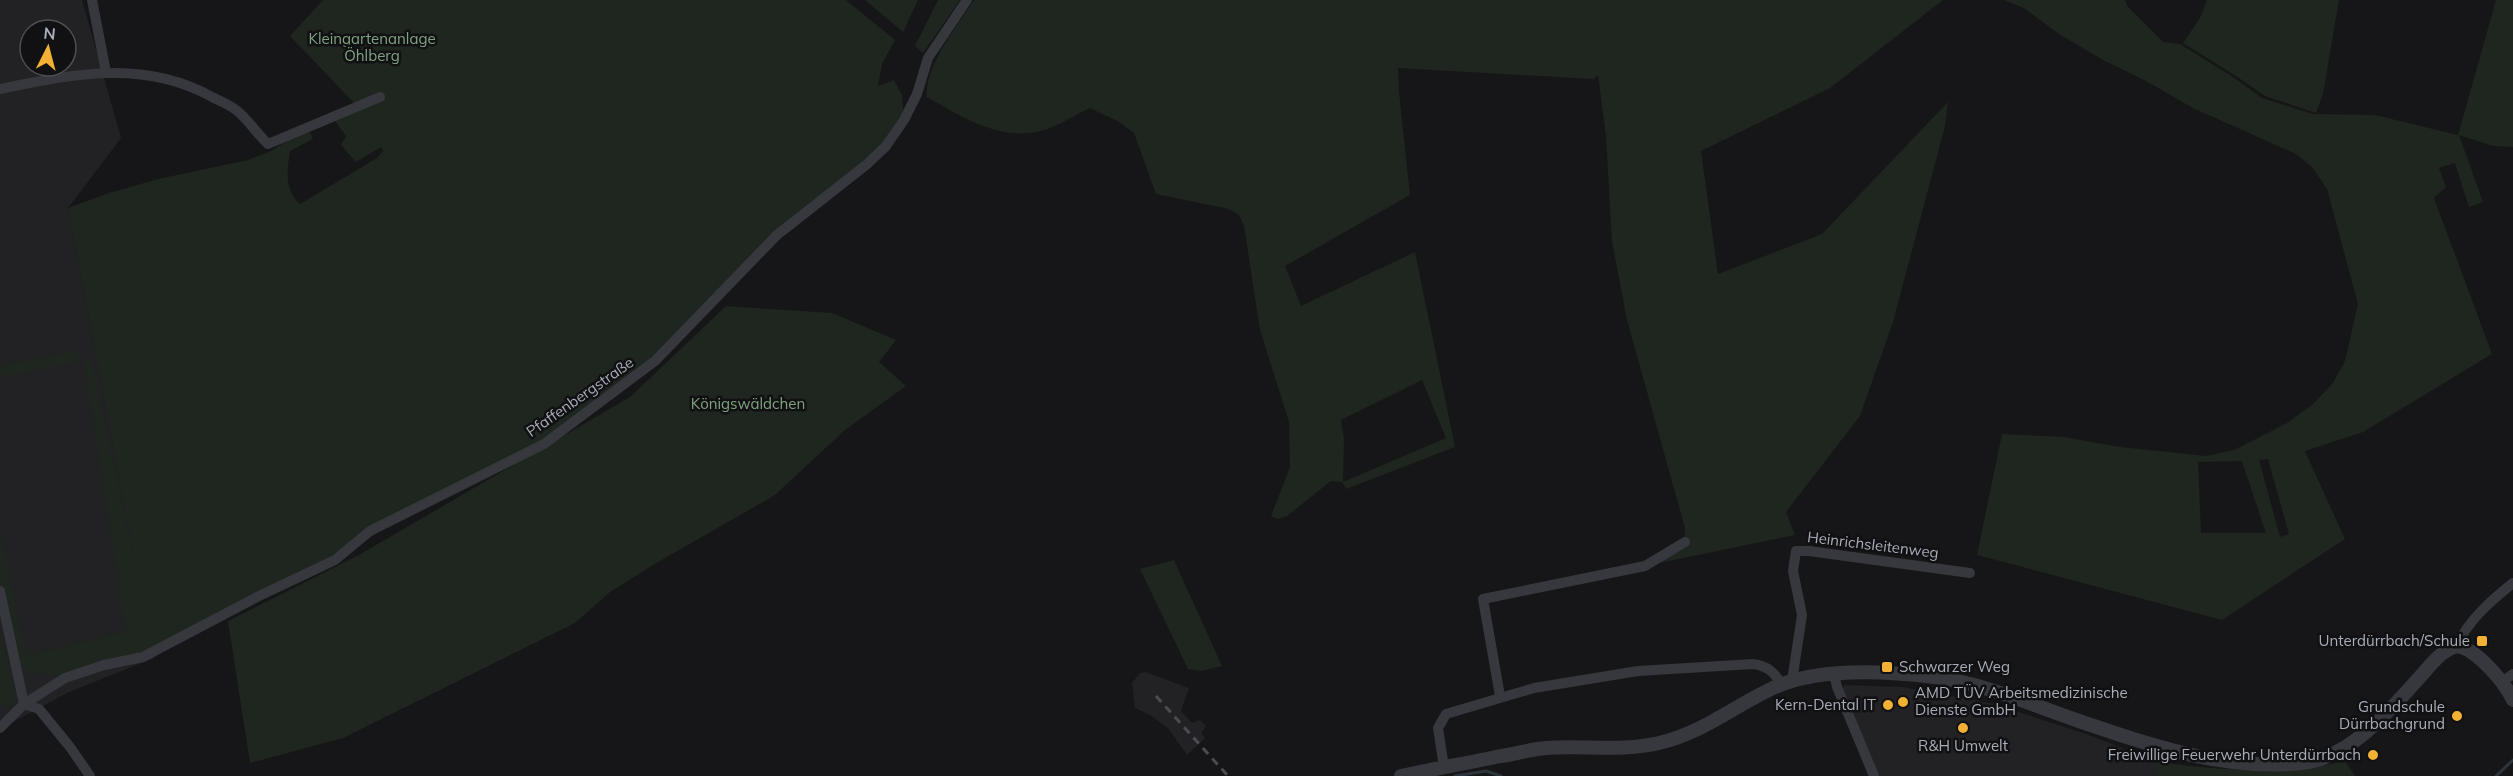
<svg xmlns="http://www.w3.org/2000/svg" width="2513" height="776" font-family="Mulish,sans-serif">
<style>
.built{fill:#222225;fill-rule:evenodd}
.green{fill:#1e261f;fill-rule:evenodd}
.lines{fill:none;stroke-linecap:round;stroke-linejoin:round}
.stream{stroke:#2c353c;stroke-width:3}
.minor{stroke:#37383d;stroke-width:10}
.tertiary{stroke:#37383d;stroke-width:14}
.rail{stroke:#4a4c52;stroke-width:3;stroke-dasharray:8 6;stroke-linecap:butt}
.poi-dot{fill:#f2b134;stroke:#111113;stroke-width:2}
.labels{text-anchor:middle;stroke-width:5;stroke-linejoin:round;paint-order:stroke}
.park-label{font-size:15px;fill:#7fa381;stroke:#111113}
.street-label{font-size:15px;fill:#a8adb8;stroke:#111113}
.poi-label{font-size:15px;fill:#a8adb8;stroke:#111113;text-anchor:end}
</style>
<rect width="100%" height="100%" fill="#161618"/>
<g class="built">
<path d="M0,0H82L121,138L68,208L154,658L69,692L0,729ZM30,30H66V66H30Z"/>
<path d="M1146,672L1189,688L1181,711L1192,723L1200,720L1206,726L1201,733L1205,738L1187,755L1168,728L1150,715L1135,708L1132,683L1140,673Z"/>
<path d="M1844,685L1903,687L1994,704L2089,735L2157,762V776H1878L1843,688Z"/>
</g>
<g class="green">
<path d="M323,0H846L895,40L882,64L878,86L894,80L902,95L904,120L886,146L777,235L655,361L544,444L370,531L335,560L143,657L65,678L38,674L27,670L14,660L0,591V531L26,656L126,631L84,360H91L140,588L68,208L109,193L158,179L248,160L271,151L308,128L313,139L290,151C287,170 284,190 300,204L377,158L383,151L381,147L356,162L341,145L346,136L333,118L357,106L290,36Z"/>
<path d="M865,0H918L903,32Z"/>
<path d="M938,0H960L923,53L915,46Z"/>
<path d="M974,0H1943L1830,88L1701,151L1718,274L1822,234L1948,102L1945,126L1893,322L1860,416L1786,512L1795,535L1645,566L1684,542L1685,528L1627,320L1612,242L1606,136L1598,75L1594,79L1398,68L1399,92L1410,195L1285,266L1301,306L1415,252L1455,447L1346,489L1342,482L1331,481L1287,516L1278,519L1271,516L1290,467L1289,422L1260,330L1244,226L1239,215L1229,209L1156,194L1134,133L1119,122L1090,108C1075,115 1060,125 1044,130C1002,143 962,117 927,97C924,67 958,25 974,0ZM1422,380L1446,438L1343,482L1344,438L1341,420Z"/>
<path d="M2004,0H2125L2128,7L2163,42L2180,44L2233,77L2262,98L2313,114L2375,115L2458,135L2496,0H2513V147L2493,146L2459,135L2483,202L2469,207L2455,163L2439,168L2446,187L2434,198L2492,354L2363,432L2305,451L2345,539L2222,620L1977,555L2002,434L2064,437L2120,447L2206,456L2234,450L2287,423L2313,404L2333,383L2345,361L2358,304L2327,189L2312,167L2296,154L2193,108L2144,80L2103,60L2059,34L2024,8ZM2268,459L2289,534L2280,537L2259,460ZM2242,461L2266,533H2201L2198,462Z"/>
<path d="M2207,0H2339L2323,94L2316,113L2265,96L2236,76L2183,43L2200,18Z"/>
<path d="M726,306L832,313L896,340L879,362L906,386L845,430L775,495L653,565L610,592L575,623L343,738L250,763L228,621L359,555L630,397Z"/>
<path d="M77,350L80,361L0,377V366Z"/>
<path d="M1174,560L1222,666L1202,671L1188,669L1140,569Z"/>
<path d="M0,632L16,699L7,709L0,703Z"/>
<path d="M2345,761L2355,776H2157V762C2218,770 2286,776 2345,761Z"/>
</g>
<g class="lines">
<g class="stream">
<path d="M1455,776L1486,771L1501,776"/>
<path d="M2496,776L2513,760"/>
</g>
<g class="minor">
<path d="M92,0L106,72"/>
<path d="M0,89C72,74 144,59 212,97C220,101 230,105 236,110C248,119 257,134 268,144L380,97"/>
<path d="M0,591L24,704"/>
<path d="M2457,646C2467,621 2493,599 2513,583"/>
<path d="M1834,674L1837,687L1874,776"/>
<path d="M1792,681L1802,615L1793,571L1796,551H1809L1970,573"/>
<path d="M2502,682L2513,674"/>
<path d="M1500,696L1483,599L1645,566L1685,542"/>
<path d="M24,704L39,709L70,747L90,776"/>
<path d="M0,728L24,704L65,678L104,665L143,657L259,596L335,560L370,531L544,444L655,361L777,235L866,165L886,146L904,120L917,94L928,58L967,0"/>
<path d="M1444,767L1438,728L1446,714L1534,688L1638,671L1753,664C1768,666 1774,672 1782,685"/>
</g>
<path class="tertiary" d="M1401,776C1434,769 1467,763 1501,756C1516,754 1531,749 1546,748C1583,745 1622,752 1659,743C1700,734 1733,707 1771,689C1816,667 1885,671 1934,677C1988,684 2039,708 2091,725C2157,748 2231,771 2302,763C2350,758 2388,712 2419,678C2430,666 2441,650 2457,646C2477,649 2505,683 2513,700"/>
<path class="rail" d="M1156,696L1228,776"/>
</g>
<g class="poi-dot">
<rect x="2476" y="635" width="12" height="12" rx="3"/>
<rect x="1881" y="661" width="12" height="12" rx="3"/>
<circle cx="1903" cy="702" r="6"/>
<circle cx="1888" cy="705" r="6"/>
<circle cx="2457" cy="716" r="6"/>
<circle cx="1963" cy="728" r="6"/>
<circle cx="2373" cy="755" r="6"/>
</g>
<g class="labels">
<g class="park-label">
<text x="372" y="44">Kleingartenanlage<tspan x="372" dy="17">Öhlberg</tspan></text>
<text x="748" y="409">Königswäldchen</text>
</g>
<g class="street-label">
<text transform="translate(580 397) rotate(-35)" y="5">Pfaffenbergstraße</text>
<text transform="translate(1873 545) rotate(7)" y="5">Heinrichsleitenweg</text>
</g>
<g class="poi-label">
<text x="2470" y="646">Unterdürrbach/Schule</text>
<text x="1899" y="672" text-anchor="start">Schwarzer Weg</text>
<text x="1915" y="698" text-anchor="start">AMD TÜV Arbeitsmedizinische<tspan x="1915" dy="17">Dienste GmbH</tspan></text>
<text x="1876" y="710">Kern-Dental IT</text>
<text x="2445" y="712">Grundschule<tspan x="2445" dy="17">Dürrbachgrund</tspan></text>
<text x="1963" y="751" text-anchor="middle">R&amp;H Umwelt</text>
<text x="2361" y="760">Freiwillige Feuerwehr Unterdürrbach</text>
</g>
</g>
<g transform="translate(48 48) rotate(6)"><circle r="28" fill="#111113" stroke="#4d4f55" stroke-width="1.5"/>
<path d="M0-4.5L10 22L0 15L-10 22Z" fill="#f2b134"/>
<text y="-9" font-size="16" font-weight="bold" text-anchor="middle" fill="#a8adb8">N</text>
</g>
</svg>
